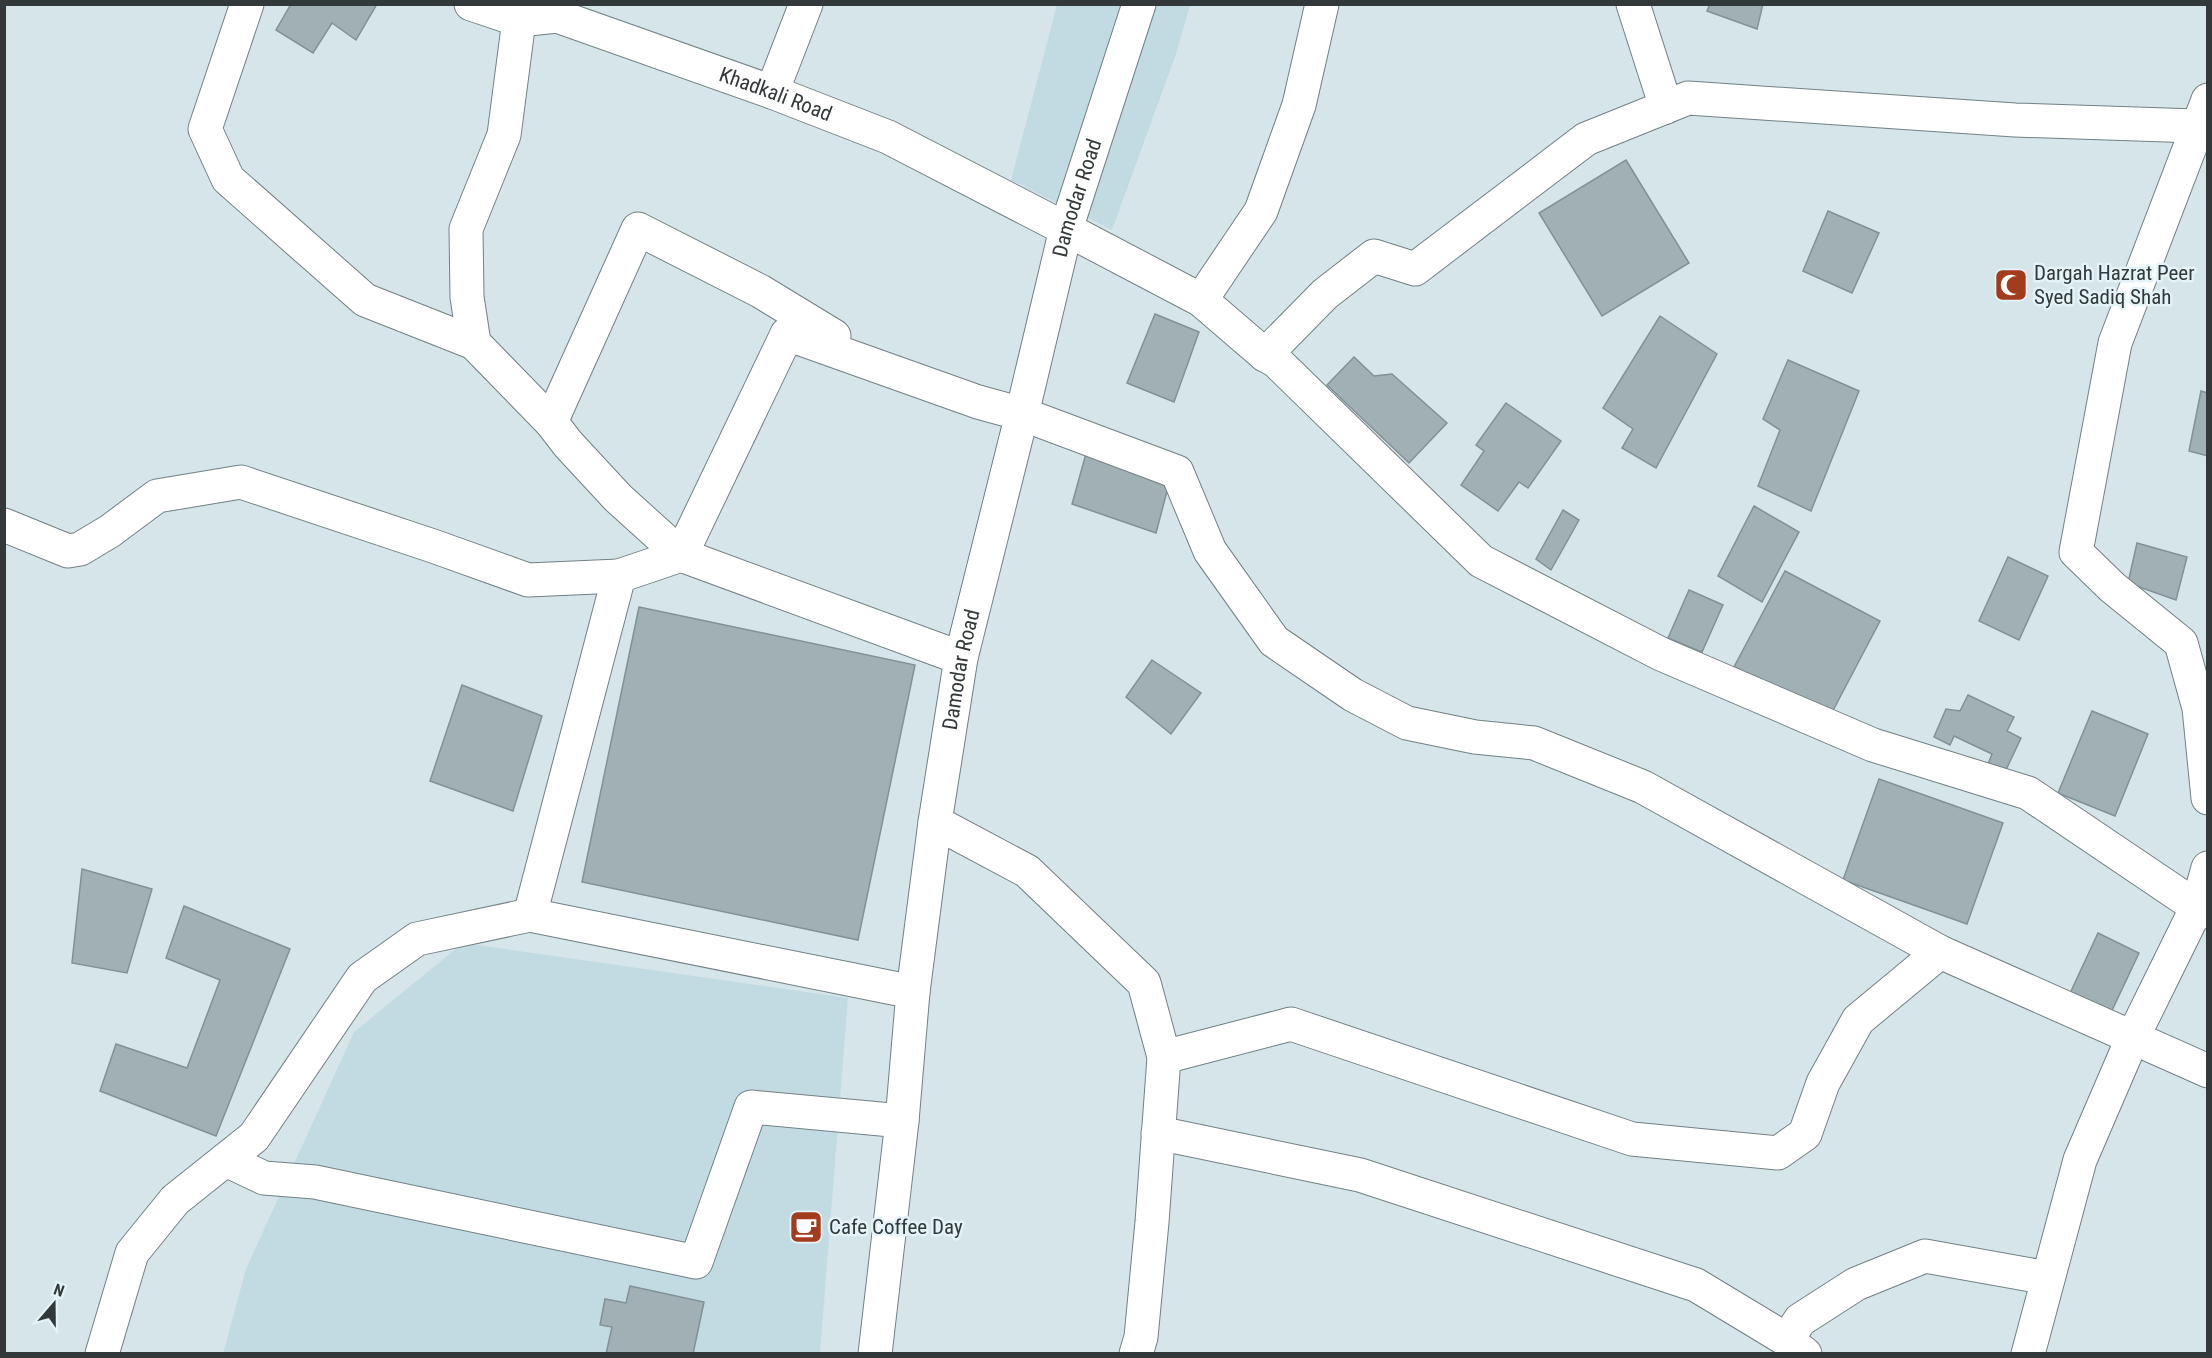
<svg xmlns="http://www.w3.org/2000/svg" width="2212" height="1358" font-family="'Roboto Condensed',sans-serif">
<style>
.built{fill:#c2dbe2}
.building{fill:#a1b0b5;stroke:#829195;stroke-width:1.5}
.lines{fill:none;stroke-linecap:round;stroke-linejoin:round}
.minor-casing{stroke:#728084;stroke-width:35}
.tertiary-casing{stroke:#728084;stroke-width:35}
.minor{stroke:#fff;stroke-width:33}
.tertiary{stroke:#fff;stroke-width:33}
.labels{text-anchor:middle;stroke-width:5;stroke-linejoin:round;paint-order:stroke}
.street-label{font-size:21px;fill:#33393a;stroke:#e3f3f7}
.poi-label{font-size:21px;fill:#33393a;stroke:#e3f3f7;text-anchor:start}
</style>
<rect width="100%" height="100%" fill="#d5e5ea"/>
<g class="built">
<path d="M1057,5H1190L1176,54L1112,230L1011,180Z"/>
<path d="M463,943L848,998L820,1353L223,1354L246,1269L354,1032Z"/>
</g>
<g class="building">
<path d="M291,4L322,5L377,4L356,40L332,23L313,53L276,30Z"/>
<path d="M1710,4H1763L1757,29L1707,11Z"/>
<path d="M1626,160L1689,263L1602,316L1539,213Z"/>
<path d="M1828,211L1879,233L1852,293L1803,271Z"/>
<path d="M1155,314L1199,332L1174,402L1127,383Z"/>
<path d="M1660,316L1717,354L1656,468L1622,448L1633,429L1603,408Z"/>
<path d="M1354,357L1374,376L1392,374L1447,423L1409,463L1327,385Z"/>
<path d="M1788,360L1859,391L1811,511L1758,486L1780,430L1763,419Z"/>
<path d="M2201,391L2208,393V456L2189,451Z"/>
<path d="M1506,403L1561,441L1528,488L1519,482L1498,511L1461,485L1484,451L1476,445Z"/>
<path d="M1087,450L1170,480L1156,533L1072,504Z"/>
<path d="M1754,506L1799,532L1762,602L1718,576Z"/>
<path d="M1563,510L1579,520L1551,570L1536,559Z"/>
<path d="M2137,543L2187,557L2176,600L2128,583Z"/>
<path d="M2008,557L2048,576L2019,640L1979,621Z"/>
<path d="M1785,571L1880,621L1829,718L1734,667Z"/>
<path d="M1689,590L1723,605L1702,652L1668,638Z"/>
<path d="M639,607L915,665L858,940L582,882Z"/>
<path d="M1152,660L1201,693L1171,734L1126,697Z"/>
<path d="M462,685L542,716L513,811L430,781Z"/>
<path d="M1968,695L2014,717L2007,731L2021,738L2005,772L1988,764L1992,754L1954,736L1950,745L1934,737L1946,709L1960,711Z"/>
<path d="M2092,711L2148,734L2115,816L2058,793Z"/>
<path d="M1879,779L2003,823L1967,924L1843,880Z"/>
<path d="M82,869L152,889L127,973L72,963Z"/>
<path d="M184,906L290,949L216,1136L100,1091L116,1044L187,1068L220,980L166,958Z"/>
<path d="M2098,933L2139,953L2107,1021L2066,1002Z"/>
<path d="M630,1286L704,1302L693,1354H606L612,1327L600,1325L605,1299L626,1303Z"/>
</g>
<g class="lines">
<defs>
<g id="minor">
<path d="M247,4L205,129L228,179L365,300L474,343"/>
<path d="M1633,4L1666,107"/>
<path d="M519,20L504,135L466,229L467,297L474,343L551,422L568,444L618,498L681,555L961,658"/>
<path d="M772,92L806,4"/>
<path d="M2208,100L2115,343L2076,552L2112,587L2181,643L2199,708L2208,798"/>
<path d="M1066,229L1201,300L1265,355L1276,361L1481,561L1661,654L1873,745L2028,793L2197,907L2133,1037L2080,1160L2028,1354"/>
<path d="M1201,300L1261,211L1299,105L1322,4"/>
<path d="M1265,355L1325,294L1374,256L1415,269L1586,139L1688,98L2015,120L2196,126L2208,132"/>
<path d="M551,422L638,229L760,291L834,336"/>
<path d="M4,525L68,551L80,549L110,531L157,496L241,482L433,546L528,580L619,576"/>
<path d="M935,822L1027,871L1144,983L1164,1057L1152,1222L1141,1337L1136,1354"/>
<path d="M2208,868L2197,907L2208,912"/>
<path d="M530,915L619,576L681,555L787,334L978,402L1022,414L1177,472L1210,551L1274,641L1353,695L1407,723L1475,737L1534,743L1643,787L1940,952L2208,1071"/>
<path d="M1164,1057L1291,1024L1632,1139L1778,1153L1805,1134L1823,1083L1858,1020L1940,952"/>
<path d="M1158,1133L1360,1175L1696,1285L1787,1340L1805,1354"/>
<path d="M226,1160L264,1178L315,1182L696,1262L751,1107L902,1121"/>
<path d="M1787,1340L1800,1320L1856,1284L1925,1256L2048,1278"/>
<path d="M102,1354L132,1253L175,1200L254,1137L362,978L417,939L530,915L913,992"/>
</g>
<g id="tertiary">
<path id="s1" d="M471,4L519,20L557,16L772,92L888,137L1066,229"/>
<path id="s2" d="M875,1354L902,1121L913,992L935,822L961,658L1022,414L1066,229L1139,4"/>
</g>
</defs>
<use href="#minor" class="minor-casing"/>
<use href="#tertiary" class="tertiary-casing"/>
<use href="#minor" class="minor"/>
<use href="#tertiary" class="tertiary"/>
</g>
<defs>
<symbol id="mosque-square" viewBox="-11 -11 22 22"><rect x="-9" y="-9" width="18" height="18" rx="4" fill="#a33b1d" stroke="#e3f3f7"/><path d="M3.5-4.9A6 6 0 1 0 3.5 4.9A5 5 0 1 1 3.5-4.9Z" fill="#fff"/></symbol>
<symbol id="cafe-square" viewBox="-11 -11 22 22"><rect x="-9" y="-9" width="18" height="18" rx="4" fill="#a33b1d" stroke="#e3f3f7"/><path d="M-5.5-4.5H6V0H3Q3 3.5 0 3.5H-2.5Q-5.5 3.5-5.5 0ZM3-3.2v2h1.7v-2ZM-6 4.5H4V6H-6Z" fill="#fff"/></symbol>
</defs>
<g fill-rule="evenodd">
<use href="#mosque-square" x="1992" y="266" width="38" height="38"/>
<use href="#cafe-square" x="787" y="1208" width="38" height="38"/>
</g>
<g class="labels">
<g class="street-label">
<text dy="7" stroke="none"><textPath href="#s1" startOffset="321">Khadkali Road</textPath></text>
<text dy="7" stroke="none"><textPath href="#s2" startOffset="1176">Damodar Road</textPath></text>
<text dy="7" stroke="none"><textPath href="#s2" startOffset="690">Damodar Road</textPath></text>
</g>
<g class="poi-label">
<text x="2034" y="280">Dargah Hazrat Peer<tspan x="2034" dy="24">Syed Sadiq Shah</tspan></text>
<text x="829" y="1234">Cafe Coffee Day</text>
</g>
</g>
<rect width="2212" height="1358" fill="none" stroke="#33393a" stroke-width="12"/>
<g transform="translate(54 1304) rotate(20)" stroke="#e3f3f7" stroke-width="4.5" paint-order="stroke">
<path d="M0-4.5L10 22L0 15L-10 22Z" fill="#33393a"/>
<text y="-9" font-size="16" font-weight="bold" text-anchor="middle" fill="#33393a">N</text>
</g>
</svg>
